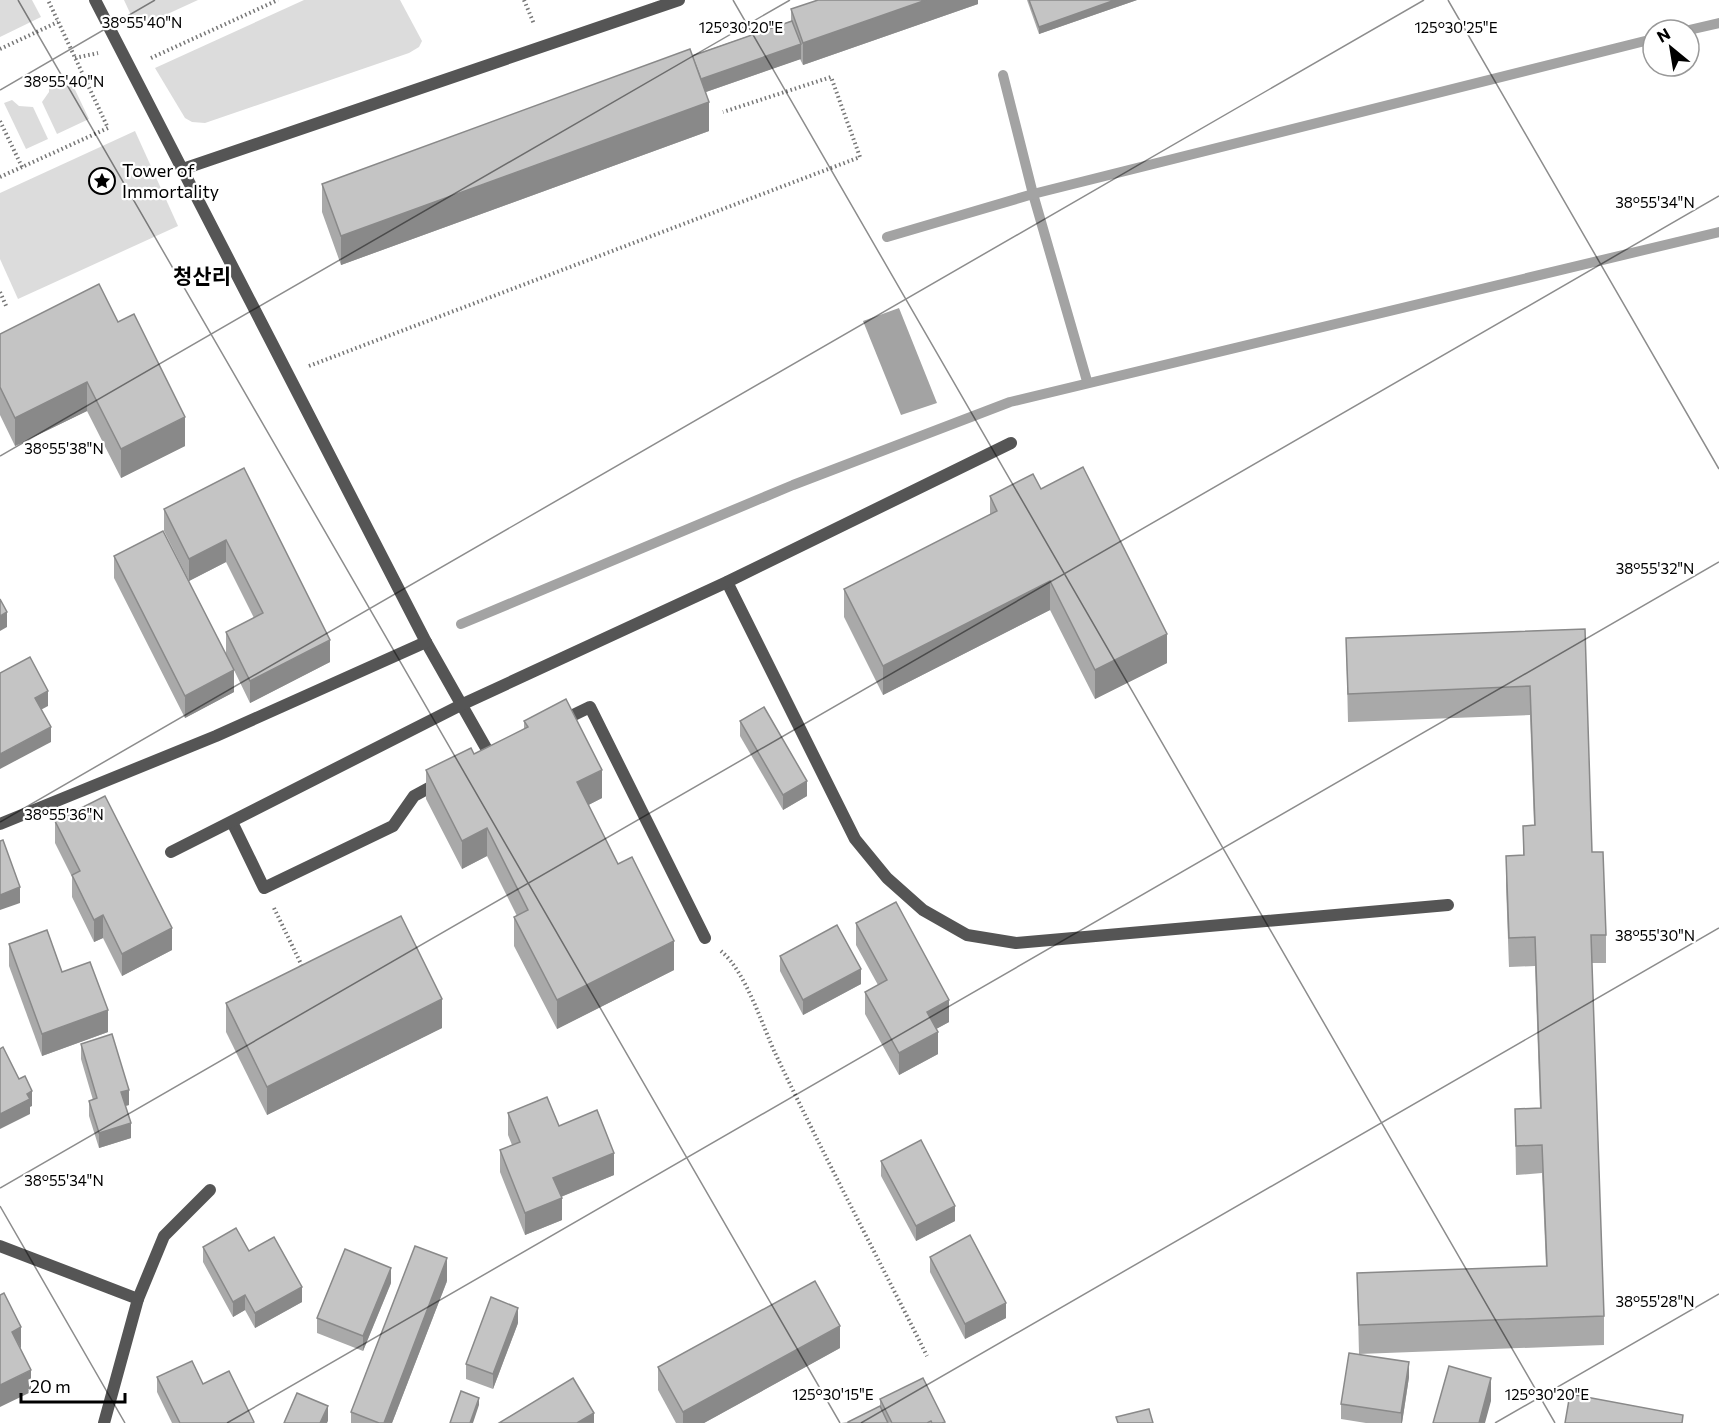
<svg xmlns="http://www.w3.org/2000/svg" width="1719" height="1423" font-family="Commissioner,'Noto Sans KR',sans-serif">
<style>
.green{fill:#dcdcdc}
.water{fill:#a3a3a3}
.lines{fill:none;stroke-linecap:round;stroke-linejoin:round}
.stream{stroke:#a3a3a3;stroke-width:10}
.path{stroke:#777;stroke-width:4;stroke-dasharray:1.5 3;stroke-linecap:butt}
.service{stroke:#555;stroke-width:12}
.minor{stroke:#555;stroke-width:12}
.wall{fill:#a9a9a9}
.shaded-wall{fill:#898989}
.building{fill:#c4c4c4;stroke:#898989;stroke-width:1.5}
.ticks{fill:none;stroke:#000;stroke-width:1.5;stroke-opacity:0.45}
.labels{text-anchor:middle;stroke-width:4.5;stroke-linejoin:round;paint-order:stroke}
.poi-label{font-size:18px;fill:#000;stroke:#fff;text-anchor:start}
.quarter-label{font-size:21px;font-weight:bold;fill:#000;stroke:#fff}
.ticks-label{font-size:15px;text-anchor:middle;fill:#000;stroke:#fff;stroke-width:4.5;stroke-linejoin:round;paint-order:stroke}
</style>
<rect width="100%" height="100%" fill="#fff"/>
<g class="green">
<path d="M0,0H32L41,17L0,37Z"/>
<path d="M124,0H198L137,28Z"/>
<path d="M304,0H400L422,41L419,47L409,53L205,123L192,122L185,118L155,68Z"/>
<path d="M67,73L89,119L57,134L42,102L49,92V82Z"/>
<path d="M12,100L19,106L33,107L48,139L26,149L4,103Z"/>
<path d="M135,131L178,226L18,299L0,259V193Z"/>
</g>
<path class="water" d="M899,308L937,403L901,415L863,321Z"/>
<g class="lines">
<g class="stream">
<path d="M1689,30L1719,23"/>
<path d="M1003,75L1033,194L1087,381"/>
<path d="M887,237L1033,194L1653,39"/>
<path d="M461,624L793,485L1010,402L1719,232"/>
</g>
<g class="path">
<path d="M524,0L534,24"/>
<path d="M0,49L58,22"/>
<path d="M75,58L98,53"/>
<path d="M151,58L278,0"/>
<path d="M0,121L22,167"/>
<path d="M0,177L108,128L48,0"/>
<path d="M0,292L7,308"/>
<path d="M309,366L860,157L831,77L723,112"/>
<path d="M274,908L303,968"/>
<path d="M721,951C746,972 762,1025 776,1055C824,1156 877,1256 927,1356"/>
</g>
<path class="service" d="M727,582L855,839L887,878L923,910L967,935L1016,943L1448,905"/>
<g class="minor">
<path d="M95,0L426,642L490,755"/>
<path d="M183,169L679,0"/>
<path d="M561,721L590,707L705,938"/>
<path d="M232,822L264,888L393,826L414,796L438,783"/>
<path d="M0,824L216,736L426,642"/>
<path d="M171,852L463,704L727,582L1011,443"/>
<path d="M0,1246L138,1299"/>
<path d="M104,1423L138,1299L164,1236L210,1190"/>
</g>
</g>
<g class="wall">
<path d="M978,0V4L803,65L800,59L706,92L709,131L341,265L322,212V184L791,21V9Z"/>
<path d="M1027,0H1137L1039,34Z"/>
<path d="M118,322L185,446L121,478L87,411L15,446L0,415V334Z"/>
<path d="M244,468L330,662L250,703L234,670V692L185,718L114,578V556L226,654V632L254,618L226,562L189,581L164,531V509Z"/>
<path d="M1041,489L1167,663L1095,699L1050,610L883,695L844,617V589L990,515V496Z"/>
<path d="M1585,629L1592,852L1606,935V963H1592L1604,1316V1345L1359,1354L1357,1273L1546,1266L1542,1173L1516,1175L1515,1109L1540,1108L1535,966L1509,967L1506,885V856L1523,855V826L1534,825L1530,715L1348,722L1346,638Z"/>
<path d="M524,721L602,798L588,805L618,864L674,970L557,1029L514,946V917L517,916L487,856L462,869L426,799V770L474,754L524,729Z"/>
<path d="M740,721L807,796L783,810L740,736Z"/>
<path d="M55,821L172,950L122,976L103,938L94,942L72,897V877L55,843Z"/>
<path d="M856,923L949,1022L936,1029L938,1054L899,1075L865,1014V992L878,985L856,945Z"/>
<path d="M9,944L62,972L108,1032L42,1056L9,966Z"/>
<path d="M780,956L861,984L803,1015L780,971Z"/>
<path d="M226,1003L442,1028L267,1115L226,1032Z"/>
<path d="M81,1044L129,1105L125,1106L131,1138L99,1148L89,1116V1101L93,1100L81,1059Z"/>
<path d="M508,1113L559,1126L614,1175L561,1197L562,1220L525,1235L500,1172V1150L512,1145L508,1135Z"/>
<path d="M881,1161L955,1221L916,1241L881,1176Z"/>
<path d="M203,1247L249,1251L302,1302L255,1328L245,1310L233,1317L203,1262Z"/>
<path d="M930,1257L1006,1318L965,1339L930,1272Z"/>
<path d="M447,1281L392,1423H351V1412Z"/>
<path d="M391,1283L363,1351L317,1333V1318Z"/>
<path d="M518,1323L493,1389L466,1379V1364Z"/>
<path d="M840,1348L704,1423H676L658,1390V1367Z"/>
<path d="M157,1377L203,1384L254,1423H172L157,1392Z"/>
<path d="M1409,1377L1402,1423H1366L1341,1419V1404Z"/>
<path d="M880,1399L945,1423H841L848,1422L880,1406Z"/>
</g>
<g class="shaded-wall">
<path d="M926,0H978V4L803,65V43Z"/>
<path d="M1115,0H1137L1039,34V27Z"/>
<path d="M801,44V59L700,94V79Z"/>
<path d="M709,102V131L341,265V236Z"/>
<path d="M87,382V411L15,446V418Z"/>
<path d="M185,417V446L121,478V449Z"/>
<path d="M226,540V562L189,581V559Z"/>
<path d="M1050,581V610L883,695V666Z"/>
<path d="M7,612V627L0,631V616Z"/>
<path d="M1167,634V663L1095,699V670Z"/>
<path d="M330,640V662L250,703V681Z"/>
<path d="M234,670V692L185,718V696Z"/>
<path d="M48,691V706L35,713V698Z"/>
<path d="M51,727V742L0,769V754Z"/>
<path d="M602,770V798L577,811V782Z"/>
<path d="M807,781V796L783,810V795Z"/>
<path d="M487,828V856L462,869V841Z"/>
<path d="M20,887V903L0,910V895Z"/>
<path d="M103,915V938L94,942V920Z"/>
<path d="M172,928V950L122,976V954Z"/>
<path d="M674,941V970L557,1029V1000Z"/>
<path d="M861,969V984L803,1015V1000Z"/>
<path d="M442,999V1028L267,1115V1087Z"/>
<path d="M949,1000V1022L927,1034V1012Z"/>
<path d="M108,1010V1032L42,1056V1034Z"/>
<path d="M938,1032V1054L899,1075V1053Z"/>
<path d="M129,1090V1105L121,1107V1092Z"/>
<path d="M32,1091V1106L30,1107V1114L0,1129V1114L27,1094Z"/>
<path d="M131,1123V1138L99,1148V1133Z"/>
<path d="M614,1153V1175L553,1200V1178Z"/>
<path d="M562,1198V1220L525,1235V1213Z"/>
<path d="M955,1206V1221L916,1241V1226Z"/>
<path d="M447,1258V1281L392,1423H384Z"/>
<path d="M391,1268V1283L363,1351V1336Z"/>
<path d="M302,1287V1302L255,1328V1313Z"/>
<path d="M245,1295V1310L233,1317V1302Z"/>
<path d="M1006,1303V1318L965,1339V1324Z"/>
<path d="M518,1308V1323L493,1389V1374Z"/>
<path d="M840,1326V1348L704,1423H683V1412Z"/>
<path d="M21,1327V1349L12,1332Z"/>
<path d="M1409,1362V1377L1402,1423H1401V1413Z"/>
<path d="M31,1370V1392L0,1407V1385Z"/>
<path d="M1491,1378V1401L1485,1423H1479Z"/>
<path d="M479,1398V1405L473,1423H470Z"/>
<path d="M328,1406V1421L327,1423H320Z"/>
<path d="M594,1413V1423H577Z"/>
</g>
<g class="building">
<path d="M818,0H926L803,43L791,9Z"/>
<path d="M1029,0H1115L1039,27Z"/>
<path d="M792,21L801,44L701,79L692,56Z"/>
<path d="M690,49L709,102L341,236L322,184Z"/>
<path d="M99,284L118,322L134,314L185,417L121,449L87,382L15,418L0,387V334Z"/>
<path d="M1083,467L1167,634L1095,670L1050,581L883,666L844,589L997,511L990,496L1033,474L1041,489Z"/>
<path d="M244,468L330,640L250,681L226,632L263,613L226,540L189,559L164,509Z"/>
<path d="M163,531L234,670L185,696L114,556Z"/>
<path d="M0,599L7,612L0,616Z"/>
<path d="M1585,629L1592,852H1603L1606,935H1591L1604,1316L1359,1325L1357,1273L1547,1266L1542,1145L1516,1146L1515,1109L1541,1108L1535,937L1509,938L1506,856L1524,855L1523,826L1535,825L1530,686L1348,694L1346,638Z"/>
<path d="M30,657L48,691L35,698L51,727L0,754V673Z"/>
<path d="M566,699L602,770L577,782L618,864L632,857L674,941L557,1000L514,917L528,910L487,828L462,841L426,770L471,748L474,754L528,727L524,721Z"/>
<path d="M764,707L807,781L783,795L740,721Z"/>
<path d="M105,796L172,928L122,954L103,915L94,920L72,875L80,871L55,821Z"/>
<path d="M3,840L20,887L0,895V841Z"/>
<path d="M896,902L949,1000L927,1012L938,1032L899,1053L865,992L887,980L856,923Z"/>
<path d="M401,916L442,999L267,1087L226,1003Z"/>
<path d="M837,925L861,969L803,1000L780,956Z"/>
<path d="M47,930L62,972L90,962L108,1010L42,1034L9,944Z"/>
<path d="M112,1034L129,1090L121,1092L131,1123L99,1133L89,1101L97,1098L81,1044Z"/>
<path d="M3,1047L19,1079L25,1076L32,1091L27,1094L30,1099L0,1114V1049Z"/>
<path d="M547,1097L559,1126L597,1110L614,1153L553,1178L562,1198L525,1213L500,1150L520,1142L508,1113Z"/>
<path d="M921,1140L955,1206L916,1226L881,1161Z"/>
<path d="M236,1228L249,1251L274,1237L302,1287L255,1313L245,1295L233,1302L203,1247Z"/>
<path d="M970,1235L1006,1303L965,1324L930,1257Z"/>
<path d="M415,1246L447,1258L384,1423H379L351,1412Z"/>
<path d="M345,1249L391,1268L363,1336L317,1318Z"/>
<path d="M815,1281L840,1326L683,1412L658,1367Z"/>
<path d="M4,1293L21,1327L12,1332L31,1370L0,1385V1295Z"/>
<path d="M491,1297L518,1308L493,1374L466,1364Z"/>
<path d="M1349,1353L1409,1362L1401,1413L1341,1404Z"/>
<path d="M192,1361L203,1384L229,1371L254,1422L253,1423H180L157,1377Z"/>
<path d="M1449,1366L1491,1378L1479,1423H1433Z"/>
<path d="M573,1378L594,1413L577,1423H499Z"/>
<path d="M923,1378L945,1422L942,1423H932L931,1421L927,1423H892L880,1399Z"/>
<path d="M461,1391L479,1398L470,1423H450Z"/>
<path d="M297,1393L328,1406L320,1423H284Z"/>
<path d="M1570,1394L1683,1415L1682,1423H1565Z"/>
<path d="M880,1406L888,1423H848V1422Z"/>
<path d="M1149,1409L1153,1423H1118L1116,1417Z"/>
</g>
<path class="ticks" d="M18,0L840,1423M733,0L1555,1423M1448,0L1719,469M0,90L155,0M0,456L790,0M0,822L1424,0M0,1188L1719,196M0,1206L125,1423M227,1423L1719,562M861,1423L1719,928M1495,1423L1719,1294"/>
<defs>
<symbol id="sight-ring" viewBox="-11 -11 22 22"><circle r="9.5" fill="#fff" stroke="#000" stroke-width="1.5"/><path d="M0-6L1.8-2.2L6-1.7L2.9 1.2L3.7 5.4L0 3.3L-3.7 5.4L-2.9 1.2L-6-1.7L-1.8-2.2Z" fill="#000"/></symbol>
</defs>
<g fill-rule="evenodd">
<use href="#sight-ring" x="87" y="166" width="30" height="30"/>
</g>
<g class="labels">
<g class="poi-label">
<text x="122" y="177">Tower of<tspan x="122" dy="21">Immortality</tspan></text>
</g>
<g class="quarter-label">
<text x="202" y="284">청산리</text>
</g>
</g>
<g class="ticks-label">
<text x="142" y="28">38°55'40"N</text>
<text x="741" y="33">125°30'20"E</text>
<text x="1456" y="33">125°30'25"E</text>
<text x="64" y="87">38°55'40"N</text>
<text x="1655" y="208">38°55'34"N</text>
<text x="64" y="454">38°55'38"N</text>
<text x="1655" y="574">38°55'32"N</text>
<text x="64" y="820">38°55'36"N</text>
<text x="1655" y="941">38°55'30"N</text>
<text x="64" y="1186">38°55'34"N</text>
<text x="1655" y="1307">38°55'28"N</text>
<text x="833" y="1400">125°30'15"E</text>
<text x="1547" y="1400">125°30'20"E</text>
</g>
<g transform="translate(1671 48) rotate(330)"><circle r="28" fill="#ffffff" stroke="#999999" stroke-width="1.5"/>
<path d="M0-4.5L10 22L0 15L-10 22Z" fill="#000000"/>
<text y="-9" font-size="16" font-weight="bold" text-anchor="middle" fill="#000000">N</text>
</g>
<path d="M21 1393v9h104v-9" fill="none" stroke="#000000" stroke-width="3"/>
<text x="30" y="1393" font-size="18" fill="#000000" stroke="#ffffff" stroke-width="4.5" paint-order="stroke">20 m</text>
</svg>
